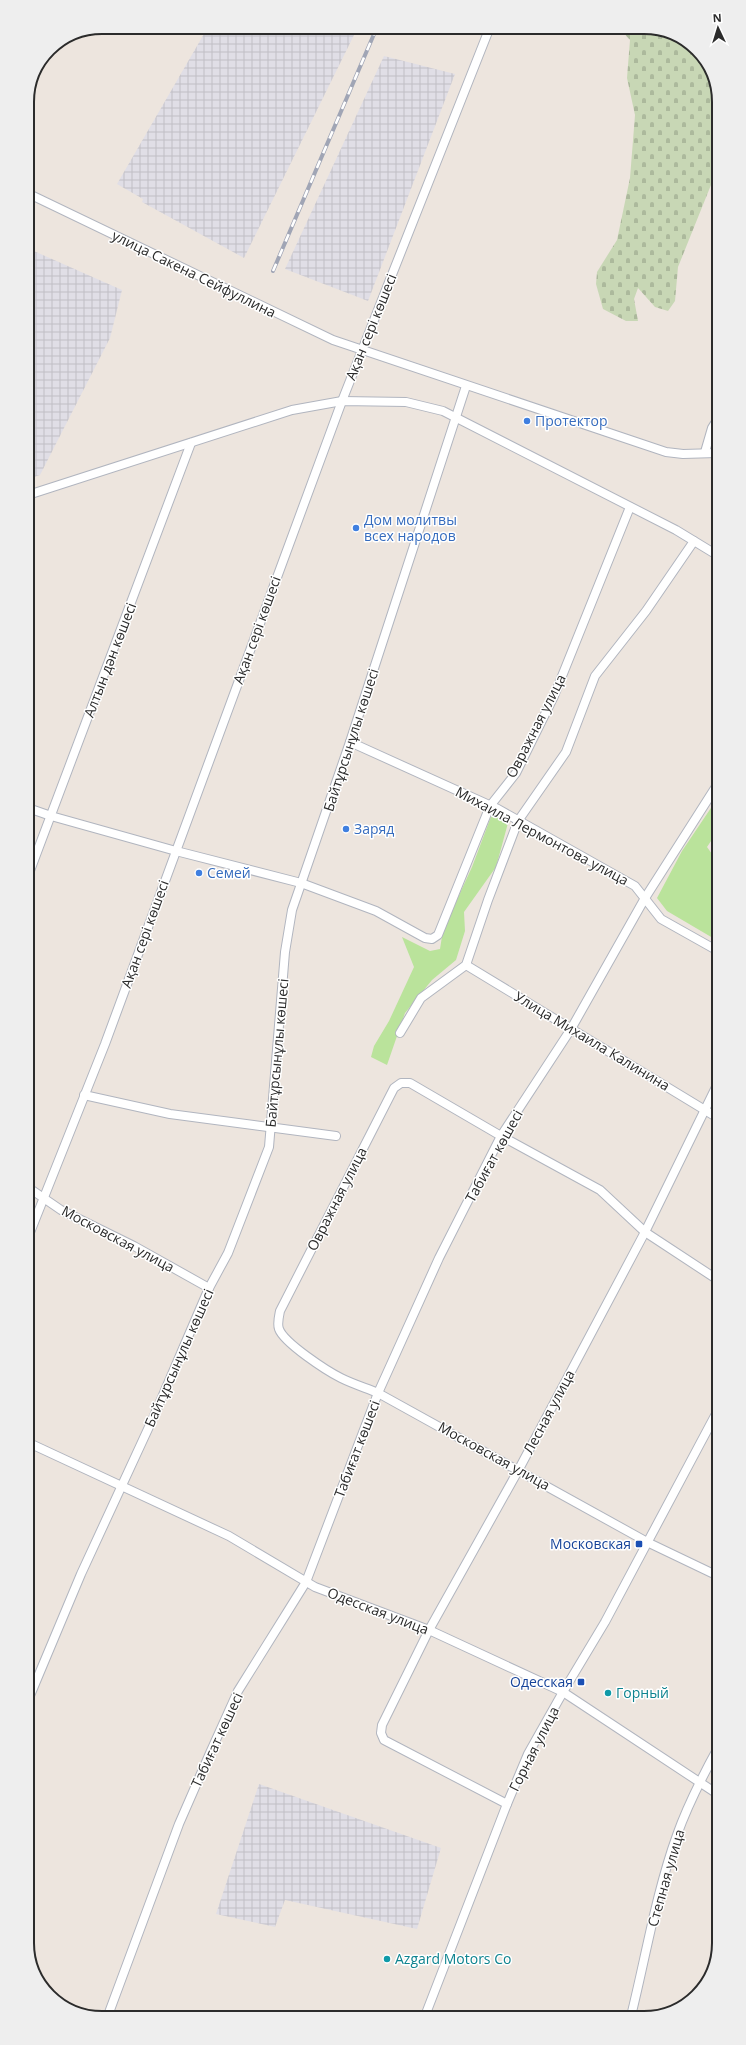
<svg xmlns="http://www.w3.org/2000/svg" width="746" height="2045" font-family="'Open Sans',sans-serif">
<style>
.industrial{fill:url(#industrial-grid)}
.grass{fill:#bae39b}
.cemetery{fill:url(#cemetery-stones)}
.lines{fill:none;stroke-linecap:round;stroke-linejoin:round}
.minor-casing{stroke:#b1b5bf;stroke-width:10}
.minor{stroke:#fff;stroke-width:8}
.rail-casing{stroke:#a0a5b5;stroke-width:4}
.rail{stroke:#fff;stroke-width:2.5;stroke-dasharray:8;stroke-linecap:butt}
.shop-dot{fill:#3f7fe0;stroke:#fff;stroke-width:1.5}
.transit-dot{fill:#1a4fb4;stroke:#fff;stroke-width:1.5}
.culture-dot{fill:#0f9aa8;stroke:#fff;stroke-width:1.5}
.labels{text-anchor:middle;stroke-width:3;stroke-linejoin:round;paint-order:stroke}
.street-label{font-size:14px;fill:#2b2b2b;stroke:#fff}
.shop-label{font-size:14px;fill:#366cbe;stroke:#fff;text-anchor:start}
.transit-label{font-size:14px;fill:#164399;stroke:#fff;text-anchor:end}
.culture-label{font-size:14px;fill:#0d838f;stroke:#fff;text-anchor:start}
.rim{fill:none;stroke:#2b2b2b;stroke-width:2}
</style>
<defs>
<pattern id="industrial-grid" width="8" height="8" patternUnits="userSpaceOnUse"><rect width="8" height="8" fill="#e0dee6"/><path d="M0 4h8M4 0v8" fill="none" stroke="#c0bfc5"/></pattern>
<pattern id="cemetery-stones" width="16" height="16" patternUnits="userSpaceOnUse"><rect width="16" height="16" fill="#c8d7b5"/><path d="M2 7V4a2 2 0 0 1 4 0v3zM10 15v-3a2 2 0 0 1 4 0v3z" fill="#acb99c"/></pattern>
</defs>
<rect width="100%" height="100%" fill="#ede5de"/>
<g class="industrial">
<path d="M208,27H358L244,258L142,202L143,199L117,184Z"/>
<path d="M384,56L455,74L368,301L285,269Z"/>
<path d="M27,248L122,290L110,338L40,475L28,479Z"/>
<path d="M259,1784L441,1848L417,1929L285,1900L275,1927L216,1914Z"/>
</g>
<g class="grass">
<path d="M717,799V832L707,847L717,861L718,941L667,911L657,898L682,851Z"/>
<path d="M492,814L508,823L496,867L464,912L465,931L456,960L432,980L405,1013L387,1065L371,1057L374,1046L389,1021L414,967L402,937L430,951L440,949L443,930L472,867Z"/>
</g>
<path class="cemetery" d="M618,27H649L690,43L716,82L717,170L678,267L675,301L668,311L655,307L638,288L634,299L638,321H626L603,309L596,284L597,272L617,240L630,178L635,115L627,78L630,40Z"/>
<g class="lines">
<defs>
<g id="minor">
<path d="M27,193L333,340L666,452L683,454L717,453"/>
<path d="M705,452L712,428L717,420"/>
<path d="M28,495L292,410L342,401L406,402L443,411L676,530L717,555"/>
<path d="M350,742L498,809L635,886L661,919L718,951"/>
<path d="M28,808L51,816L176,851L301,883L376,911L425,938L432,939L438,935L490,806L516,773L554,696L630,507"/>
<path d="M28,876L191,443"/>
<path d="M466,965L718,1118"/>
<path d="M400,1033L421,998L466,965L488,900L518,821L566,752L595,676L646,611L694,541"/>
<path d="M84,1095L170,1114L336,1136"/>
<path d="M29,1188L61,1210L134,1246L209,1288"/>
<path d="M29,1235L105,1044L342,401L490,27"/>
<path d="M718,1280L645,1232L600,1190L501,1136L410,1083H401L394,1088L280,1311C279,1316 277,1324 279,1329C284,1343 327,1371 341,1378C353,1384 366,1388 378,1393L649,1543L718,1576"/>
<path d="M29,1443L229,1536L315,1587L429,1630L563,1692L719,1795"/>
<path d="M29,1698L81,1574L154,1416L209,1288L228,1253L269,1147L285,952L292,910L350,742L466,386"/>
<path d="M507,1804L384,1740L381,1733L382,1725L429,1630L519,1469L645,1232L718,1083"/>
<path d="M425,2016L507,1804L528,1754L563,1692L605,1622L718,1410"/>
<path d="M631,2016C646,1956 656,1893 677,1835C688,1804 703,1775 719,1746"/>
<path d="M107,2018L179,1824L210,1753L238,1691L306,1582L378,1393L439,1258L501,1136L571,1029L645,898L717,785"/>
</g>
</defs>
<use href="#minor" class="minor-casing"/>
<use href="#minor" class="minor"/>
<defs>
<path id="rail" d="M273,271L377,27"/>
</defs>
<use href="#rail" class="rail-casing"/>
<use href="#rail" class="rail"/>
</g>
<g class="shop-dot">
<circle cx="527" cy="421" r="4"/>
<circle cx="356" cy="528" r="4"/>
<circle cx="346" cy="829" r="4"/>
<circle cx="199" cy="873" r="4"/>
</g>
<g class="transit-dot">
<rect x="635" y="1540" width="8" height="8" rx="2"/>
<rect x="577" y="1678" width="8" height="8" rx="2"/>
</g>
<g class="culture-dot">
<circle cx="608" cy="1693" r="4"/>
<circle cx="387" cy="1959" r="4"/>
</g>
<g class="labels">
<g class="street-label">
<text transform="translate(194 274) rotate(26)" y="5">улица Сакена Сейфуллина</text>
<text transform="translate(371 327) rotate(-68)" y="5">Ақан сері көшесі</text>
<text transform="translate(257 630) rotate(-70)" y="5">Ақан сері көшесі</text>
<text transform="translate(110 660) rotate(-69)" y="5">Алтын дән көшесі</text>
<text transform="translate(536 726) rotate(-63)" y="5">Овражная улица</text>
<text transform="translate(351 740) rotate(-72)" y="5">Байтұрсынұлы көшесі</text>
<text transform="translate(542 836) rotate(28)" y="5">Михаила Лермонтова улица</text>
<text transform="translate(145 934) rotate(-70)" y="5">Ақан сері көшесі</text>
<text transform="translate(592 1041) rotate(31)" y="5">Улица Михаила Калинина</text>
<text transform="translate(277 1053) rotate(-85)" y="5">Байтұрсынұлы көшесі</text>
<text transform="translate(494 1156) rotate(-61)" y="5">Табиғат көшесі</text>
<text transform="translate(337 1199) rotate(-63)" y="5">Овражная улица</text>
<text transform="translate(118 1239) rotate(28)" y="5">Московская улица</text>
<text transform="translate(179 1358) rotate(-66)" y="5">Байтұрсынұлы көшесі</text>
<text transform="translate(549 1412) rotate(-62)" y="5">Лесная улица</text>
<text transform="translate(357 1449) rotate(-69)" y="5">Табиғат көшесі</text>
<text transform="translate(494 1456) rotate(29)" y="5">Московская улица</text>
<text transform="translate(378 1611) rotate(21)" y="5">Одесская улица</text>
<text transform="translate(217 1740) rotate(-65)" y="5">Табиғат көшесі</text>
<text transform="translate(534 1749) rotate(-63)" y="5">Горная улица</text>
<text transform="translate(666 1878) rotate(-74)" y="5">Степная улица</text>
</g>
<g class="shop-label">
<text x="535" y="426">Протектор</text>
<text x="364" y="525">Дом молитвы<tspan x="364" dy="16">всех народов</tspan></text>
<text x="354" y="834">Заряд</text>
<text x="207" y="878">Семей</text>
</g>
<g class="transit-label">
<text x="631" y="1549">Московская</text>
<text x="573" y="1687">Одесская</text>
</g>
<g class="culture-label">
<text x="616" y="1698">Горный</text>
<text x="395" y="1964">Azgard Motors Co</text>
</g>
</g>
<path d="M0 0H746V2045H0ZM102 34H644A68 68 0 0 1 712 102V1943A68 68 0 0 1 644 2011H102A68 68 0 0 1 34 1943V102A68 68 0 0 1 102 34Z" fill="#eee" fill-rule="evenodd"/>
<path class="rim" d="M102 34H644A68 68 0 0 1 712 102V1943A68 68 0 0 1 644 2011H102A68 68 0 0 1 34 1943V102A68 68 0 0 1 102 34Z"/>
<g transform="translate(718 28) rotate(356)" stroke="#ffffff" stroke-width="3" paint-order="stroke">
<path d="M0-3L7 15L0 10L-7 15Z" fill="#2b2b2b"/>
<text y="-6" font-size="11" font-weight="bold" text-anchor="middle" fill="#2b2b2b">N</text>
</g>
</svg>
